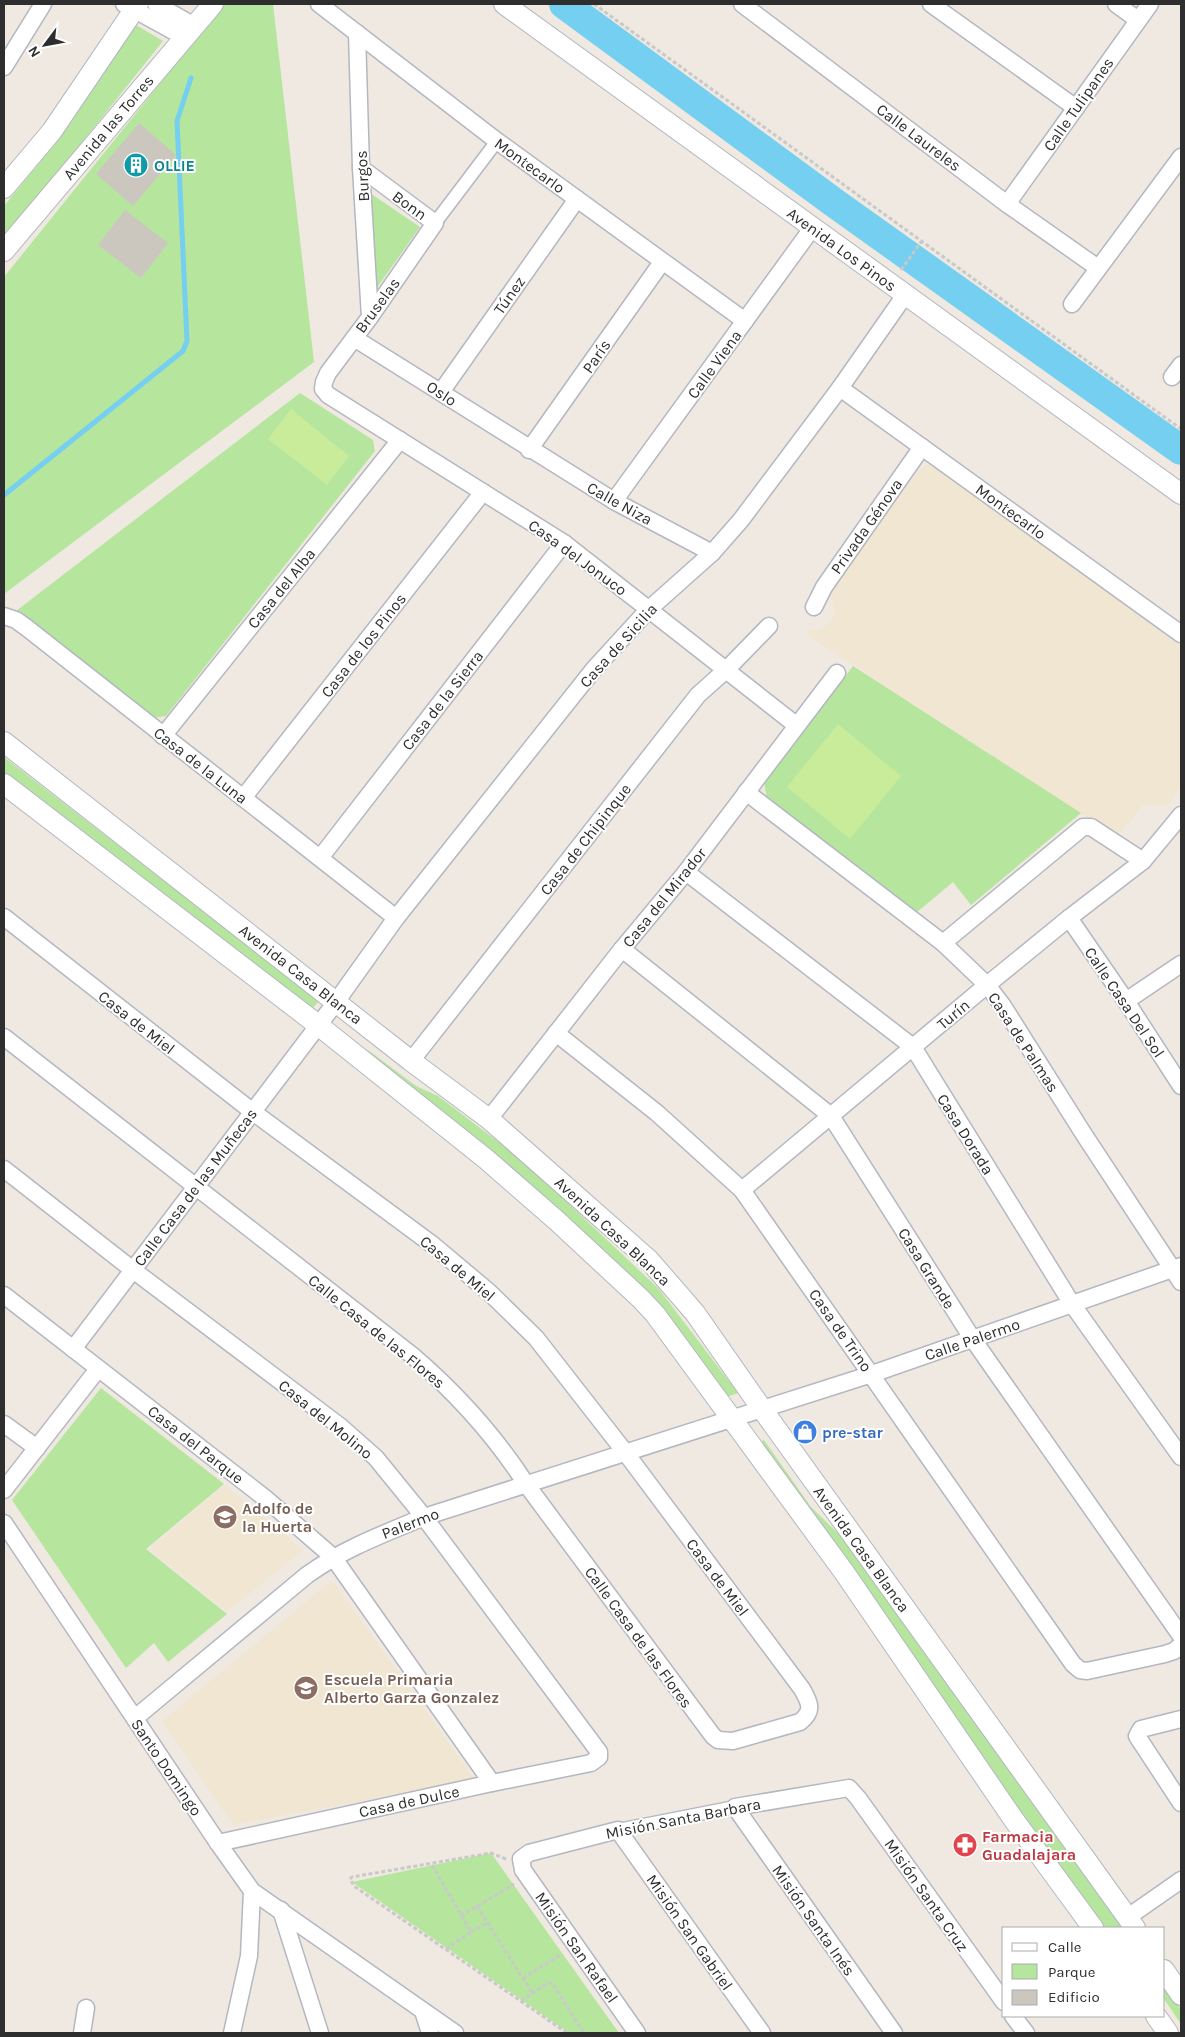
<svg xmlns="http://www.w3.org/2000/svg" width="1185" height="2037" font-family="Karla,sans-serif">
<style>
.education{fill:#f0e6d1}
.green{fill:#b6e59e}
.pitch{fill:#c9ec9a}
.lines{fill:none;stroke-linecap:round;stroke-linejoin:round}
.stream{stroke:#75cff0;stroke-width:5}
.river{stroke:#75cff0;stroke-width:30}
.building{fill:#cbc7bf}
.pedestrian-casing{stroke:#b4b7c1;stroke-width:15}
.minor-casing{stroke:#b4b7c1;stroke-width:19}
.tertiary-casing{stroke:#b4b7c1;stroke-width:22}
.path{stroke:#c9c9c9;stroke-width:3;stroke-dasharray:4 2.5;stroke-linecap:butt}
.pedestrian{stroke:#fff;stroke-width:12}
.minor{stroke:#fff;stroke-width:16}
.tertiary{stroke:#fff;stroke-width:20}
.labels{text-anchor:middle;stroke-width:4;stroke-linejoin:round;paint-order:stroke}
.street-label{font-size:16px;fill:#2e2e2e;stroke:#fff}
.culture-label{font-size:16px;font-weight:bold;fill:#0d838f;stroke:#fff;text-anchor:start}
.shop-label{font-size:16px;font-weight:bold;fill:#366cbe;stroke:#fff;text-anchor:start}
.education-label{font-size:16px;font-weight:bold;fill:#785e54;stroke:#fff;text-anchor:start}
.health-label{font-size:16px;font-weight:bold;fill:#be3a42;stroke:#fff;text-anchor:start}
</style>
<rect width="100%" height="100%" fill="#efe9e1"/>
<g class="education">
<path d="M929,464L1181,645V786L1167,806L1143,805L1117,837L806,634L810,630H820L831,621L834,615V606L832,598L826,591L922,467Z"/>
<path d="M225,1485L303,1550L227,1612L149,1549Z"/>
<path d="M330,1582L335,1584L473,1777L471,1780L233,1825L162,1721Z"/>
</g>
<g class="green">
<path d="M224,4H273L314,362L4,594V277Z"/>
<path d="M136,25L163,41L4,240V206L63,134Z"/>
<path d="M367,191L420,227L376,289Z"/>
<path d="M300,393L373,440L375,451L166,716L152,718L16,611Z"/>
<path d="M853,666L1081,813L971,905L953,882L916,913L767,799L764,782Z"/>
<path d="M4,757L319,1001L312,1009L4,775Z"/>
<path d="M368,1050L416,1086L438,1096L522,1160L658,1288L738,1393L724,1398L657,1309L364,1055Z"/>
<path d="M101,1388L224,1484L146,1549L227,1614L168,1662L154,1643L126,1668L12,1500Z"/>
<path d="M764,1440L811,1507L846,1541L1123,1928H1104L758,1443Z"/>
<path d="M491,1853L619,2033H569L352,1882Z"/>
<path d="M1164,1984L1181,2009V2024L1164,1999Z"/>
</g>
<g class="pitch">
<path d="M291,409L349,456L327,485L268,439Z"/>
<path d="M838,724L901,776L850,839L787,787Z"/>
</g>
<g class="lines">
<path class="stream" d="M4,495L183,351L187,341L177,121L191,78"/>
<path class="river" d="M564,4L836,204L1181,450"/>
</g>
<g class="building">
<path d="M139,123L176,155L133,206L96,174Z"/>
<path d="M125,210L168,243L141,278L98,245Z"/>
</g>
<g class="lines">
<defs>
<g id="pedestrian">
<path d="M435,223L497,141"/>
<path d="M618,1830L735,1807"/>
</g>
<g id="minor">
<path d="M124,4L184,37"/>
<path d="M156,4L194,26"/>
<path d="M319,4L497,141L745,321"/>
<path d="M742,4L1007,204L1098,268"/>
<path d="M931,4L1076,108"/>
<path d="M1116,4L1138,20"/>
<path d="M357,33L361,168L370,317"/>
<path d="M4,67L43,4"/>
<path d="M361,168L435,223L370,317L328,373L324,382L323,389L328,395L564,543L796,725"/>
<path d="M1007,204L1150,4"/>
<path d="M1072,304L1181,157"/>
<path d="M354,338L614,501L712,553"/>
<path d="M1172,377L1181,365"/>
<path d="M840,388L1181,634"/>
<path d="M441,392L577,199"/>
<path d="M529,450L662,262"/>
<path d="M614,501L813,227"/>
<path d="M814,607L824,587L922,447"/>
<path d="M4,616L16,620L27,628L396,918"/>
<path d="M163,736L400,440"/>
<path d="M746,792L943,943L987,985L1003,1006L1083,1133L1181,1282"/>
<path d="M243,798L483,492"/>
<path d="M320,858L564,543"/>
<path d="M686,872L913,1047L1072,1304L1181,1457"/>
<path d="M4,917L253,1112L433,1245L489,1292L536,1338L625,1452L802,1689C810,1703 814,1711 800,1722L733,1741L718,1740L713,1736L526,1484C495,1436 456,1393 413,1356L4,1037"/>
<path d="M1069,918L1126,1001L1181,1086"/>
<path d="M943,943L1083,827H1091L1143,861"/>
<path d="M622,949L831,1116L972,1338L1181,1636"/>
<path d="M1126,1001L1181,964"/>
<path d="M556,1033L657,1113L742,1190L1073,1664L1080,1670L1087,1671L1165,1654L1174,1651L1181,1645"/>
<path d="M411,1061L698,695L726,670L769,626"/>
<path d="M489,1119L622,949L686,872L837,673"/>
<path d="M4,1169L133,1270L341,1427L376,1458L424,1517L599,1752V1757L591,1763L492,1783L218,1843"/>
<path d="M742,1190L987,985L1069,918L1143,861L1181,815"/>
<path d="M4,1295L265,1498L333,1557L492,1783"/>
<path d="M73,1349L336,1002L396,918L594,669L648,610L712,553L741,520L840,388L905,295"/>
<path d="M4,1424L37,1448"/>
<path d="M4,1490L98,1369"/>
<path d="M4,1523L218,1843L252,1891L249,1956L232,2033"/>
<path d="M135,1718L307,1575C345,1548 381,1535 424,1517L872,1374L1181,1266"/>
<path d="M1181,1719L1141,1729L1137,1736L1181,1803"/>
<path d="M252,1891L455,2033"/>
<path d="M281,1910L320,2033"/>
<path d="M1128,1917L1181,1880"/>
<path d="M423,2011L430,2033"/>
<path d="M1013,2016L1026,2033"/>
<path d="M82,2033L86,2008"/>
<path d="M637,2033L523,1870L521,1859L529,1853L618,1830L762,2033"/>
<path d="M894,2033L735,1807L849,1788L858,1798L1004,2002"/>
</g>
<g id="tertiary">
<path d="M504,4L1181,494"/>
<path d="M4,188L52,131L138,4"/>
<path d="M4,251L213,4"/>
<path d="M4,742L411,1061L489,1119L649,1260L695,1313L762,1409L1135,1928"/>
<path d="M4,784L318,1025L486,1159L556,1220L641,1299L655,1314L844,1572L1014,1820L1093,1928"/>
<path d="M1164,1970L1181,1995"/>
<path d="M1156,2016L1168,2033"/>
</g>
</defs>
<use href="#pedestrian" class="pedestrian-casing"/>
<use href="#minor" class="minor-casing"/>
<use href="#tertiary" class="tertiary-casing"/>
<g class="path">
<path d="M594,4L1181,429"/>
<path d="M901,270L921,242"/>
<path d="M506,1859L491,1853L352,1877L350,1879L354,1886L361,1891L567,2033"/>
<path d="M432,1865L471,1932L446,1949"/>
<path d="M477,1906L532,1993"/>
<path d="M461,1916L514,1884"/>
<path d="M471,1932L487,1923"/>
<path d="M523,1978L562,1954"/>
<path d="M521,2001L548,1983H552L584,2033"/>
</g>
<use href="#pedestrian" class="pedestrian"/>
<use href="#minor" class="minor"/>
<use href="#tertiary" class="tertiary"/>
</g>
<defs>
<symbol id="building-disc" viewBox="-11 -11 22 22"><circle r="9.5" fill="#0f9aa8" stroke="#fff"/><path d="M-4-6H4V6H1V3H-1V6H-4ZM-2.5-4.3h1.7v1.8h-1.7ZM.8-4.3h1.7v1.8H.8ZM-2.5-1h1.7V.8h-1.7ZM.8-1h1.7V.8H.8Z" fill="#fff"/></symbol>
<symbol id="shop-disc" viewBox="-11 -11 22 22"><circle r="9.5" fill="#3f7fe0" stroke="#fff"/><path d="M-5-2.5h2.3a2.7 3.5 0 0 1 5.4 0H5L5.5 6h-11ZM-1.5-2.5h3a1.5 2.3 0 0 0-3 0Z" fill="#fff"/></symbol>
<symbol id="school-disc" viewBox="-11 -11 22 22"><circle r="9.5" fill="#8d6e63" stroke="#fff"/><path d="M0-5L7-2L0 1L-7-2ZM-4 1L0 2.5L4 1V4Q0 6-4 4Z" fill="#fff"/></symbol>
<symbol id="pharmacy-disc" viewBox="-11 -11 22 22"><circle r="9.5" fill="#e0444e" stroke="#fff"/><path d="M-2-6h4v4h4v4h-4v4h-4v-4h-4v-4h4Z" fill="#fff"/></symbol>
</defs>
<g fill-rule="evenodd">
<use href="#building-disc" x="122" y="151" width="28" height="28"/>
<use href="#shop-disc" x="791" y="1418" width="28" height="28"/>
<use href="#school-disc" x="211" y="1503" width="28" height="28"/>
<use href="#school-disc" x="292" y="1674" width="28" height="28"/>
<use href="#pharmacy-disc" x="951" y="1831" width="28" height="28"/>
</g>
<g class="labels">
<g class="street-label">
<text transform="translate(1078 104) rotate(-55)" y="6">Calle Tulipanes</text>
<text transform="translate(108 127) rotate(-50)" y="6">Avenida las Torres</text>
<text transform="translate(919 137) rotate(37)" y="6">Calle Laureles</text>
<text transform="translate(530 165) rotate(36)" y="6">Montecarlo</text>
<text transform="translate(362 176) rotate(-93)" y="6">Burgos</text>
<text transform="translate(410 205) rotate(36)" y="6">Bonn</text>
<text transform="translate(842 249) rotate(36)" y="6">Avenida Los Pinos</text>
<text transform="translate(509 295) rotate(-55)" y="6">Túnez</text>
<text transform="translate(377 305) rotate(-54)" y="6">Bruselas</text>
<text transform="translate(596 356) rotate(-55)" y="6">París</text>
<text transform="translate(714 364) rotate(-54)" y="6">Calle Viena</text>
<text transform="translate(442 393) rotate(33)" y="6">Oslo</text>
<text transform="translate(620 503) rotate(29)" y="6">Calle Niza</text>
<text transform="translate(1011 511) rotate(36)" y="6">Montecarlo</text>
<text transform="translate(866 526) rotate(-55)" y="6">Privada Génova</text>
<text transform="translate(578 557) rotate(36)" y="6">Casa del Jonuco</text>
<text transform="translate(281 588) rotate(-51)" y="6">Casa del Alba</text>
<text transform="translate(363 645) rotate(-52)" y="6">Casa de los Pinos</text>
<text transform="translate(618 645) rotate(-48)" y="6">Casa de Sicilia</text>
<text transform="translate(442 700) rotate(-52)" y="6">Casa de la Sierra</text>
<text transform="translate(201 765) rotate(38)" y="6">Casa de la Luna</text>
<text transform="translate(585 839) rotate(-52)" y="6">Casa de Chipinque</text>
<text transform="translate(664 897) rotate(-51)" y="6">Casa del Mirador</text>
<text transform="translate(301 974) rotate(38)" y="6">Avenida Casa Blanca</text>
<text transform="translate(1125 1002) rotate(56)" y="6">Calle Casa Del Sol</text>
<text transform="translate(953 1014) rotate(-40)" y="6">Turín</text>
<text transform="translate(137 1022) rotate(38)" y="6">Casa de Miel</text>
<text transform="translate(1024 1042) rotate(57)" y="6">Casa de Palmas</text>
<text transform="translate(966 1134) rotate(58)" y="6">Casa Dorada</text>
<text transform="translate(195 1187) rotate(-53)" y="6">Calle Casa de las Muñecas</text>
<text transform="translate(613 1231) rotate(43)" y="6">Avenida Casa Blanca</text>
<text transform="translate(458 1268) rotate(40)" y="6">Casa de Miel</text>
<text transform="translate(927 1268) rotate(58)" y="6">Casa Grande</text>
<text transform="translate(841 1330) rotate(55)" y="6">Casa de Trino</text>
<text transform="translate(377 1331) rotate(39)" y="6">Calle Casa de las Flores</text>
<text transform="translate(972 1339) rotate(-19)" y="6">Calle Palermo</text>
<text transform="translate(326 1419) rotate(39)" y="6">Casa del Molino</text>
<text transform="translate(196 1444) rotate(38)" y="6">Casa del Parque</text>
<text transform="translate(410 1523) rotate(-21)" y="6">Palermo</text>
<text transform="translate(862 1549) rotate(54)" y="6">Avenida Casa Blanca</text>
<text transform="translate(718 1577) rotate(53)" y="6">Casa de Miel</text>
<text transform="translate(639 1637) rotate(54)" y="6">Calle Casa de las Flores</text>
<text transform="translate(167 1767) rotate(56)" y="6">Santo Domingo</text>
<text transform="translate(409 1801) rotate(-12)" y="6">Casa de Dulce</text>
<text transform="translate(683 1818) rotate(-11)" y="6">Misión Santa Barbara</text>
<text transform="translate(927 1895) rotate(55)" y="6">Misión Santa Cruz</text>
<text transform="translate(814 1920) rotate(55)" y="6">Misión Santa Inés</text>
<text transform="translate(690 1932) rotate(55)" y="6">Misión San Gabriel</text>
<text transform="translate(577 1947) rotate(55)" y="6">Misión San Rafael</text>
</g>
<g class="culture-label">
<text x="154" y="171">OLLIE</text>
</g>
<g class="shop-label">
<text x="822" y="1438">pre-star</text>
</g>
<g class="education-label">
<text x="242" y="1514">Adolfo de<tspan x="242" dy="18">la Huerta</tspan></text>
<text x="324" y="1685">Escuela Primaria<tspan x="324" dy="18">Alberto Garza Gonzalez</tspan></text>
</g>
<g class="health-label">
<text x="982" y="1842">Farmacia<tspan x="982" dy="18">Guadalajara</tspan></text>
</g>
</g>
<rect width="1185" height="2037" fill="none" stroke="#2e2e2e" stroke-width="10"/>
<rect x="1002" y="1927" width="162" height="90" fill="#ffffff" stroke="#ababab"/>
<rect x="1012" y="1943" width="25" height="8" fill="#ffffff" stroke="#ababab"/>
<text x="1048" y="1952" font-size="15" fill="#2e2e2e">Calle</text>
<rect x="1012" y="1964" width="25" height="15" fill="#b6e59e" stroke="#ababab"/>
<text x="1048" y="1977" font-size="15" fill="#2e2e2e">Parque</text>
<rect x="1012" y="1990" width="25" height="15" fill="#cbc7bf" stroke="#ababab"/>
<text x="1048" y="2002" font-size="15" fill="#2e2e2e">Edificio</text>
<g transform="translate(45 45) rotate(238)" stroke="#ffffff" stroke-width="4" paint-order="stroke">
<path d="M0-4L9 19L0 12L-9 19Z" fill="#2e2e2e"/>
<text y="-8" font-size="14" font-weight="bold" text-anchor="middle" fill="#2e2e2e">N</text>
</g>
</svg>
